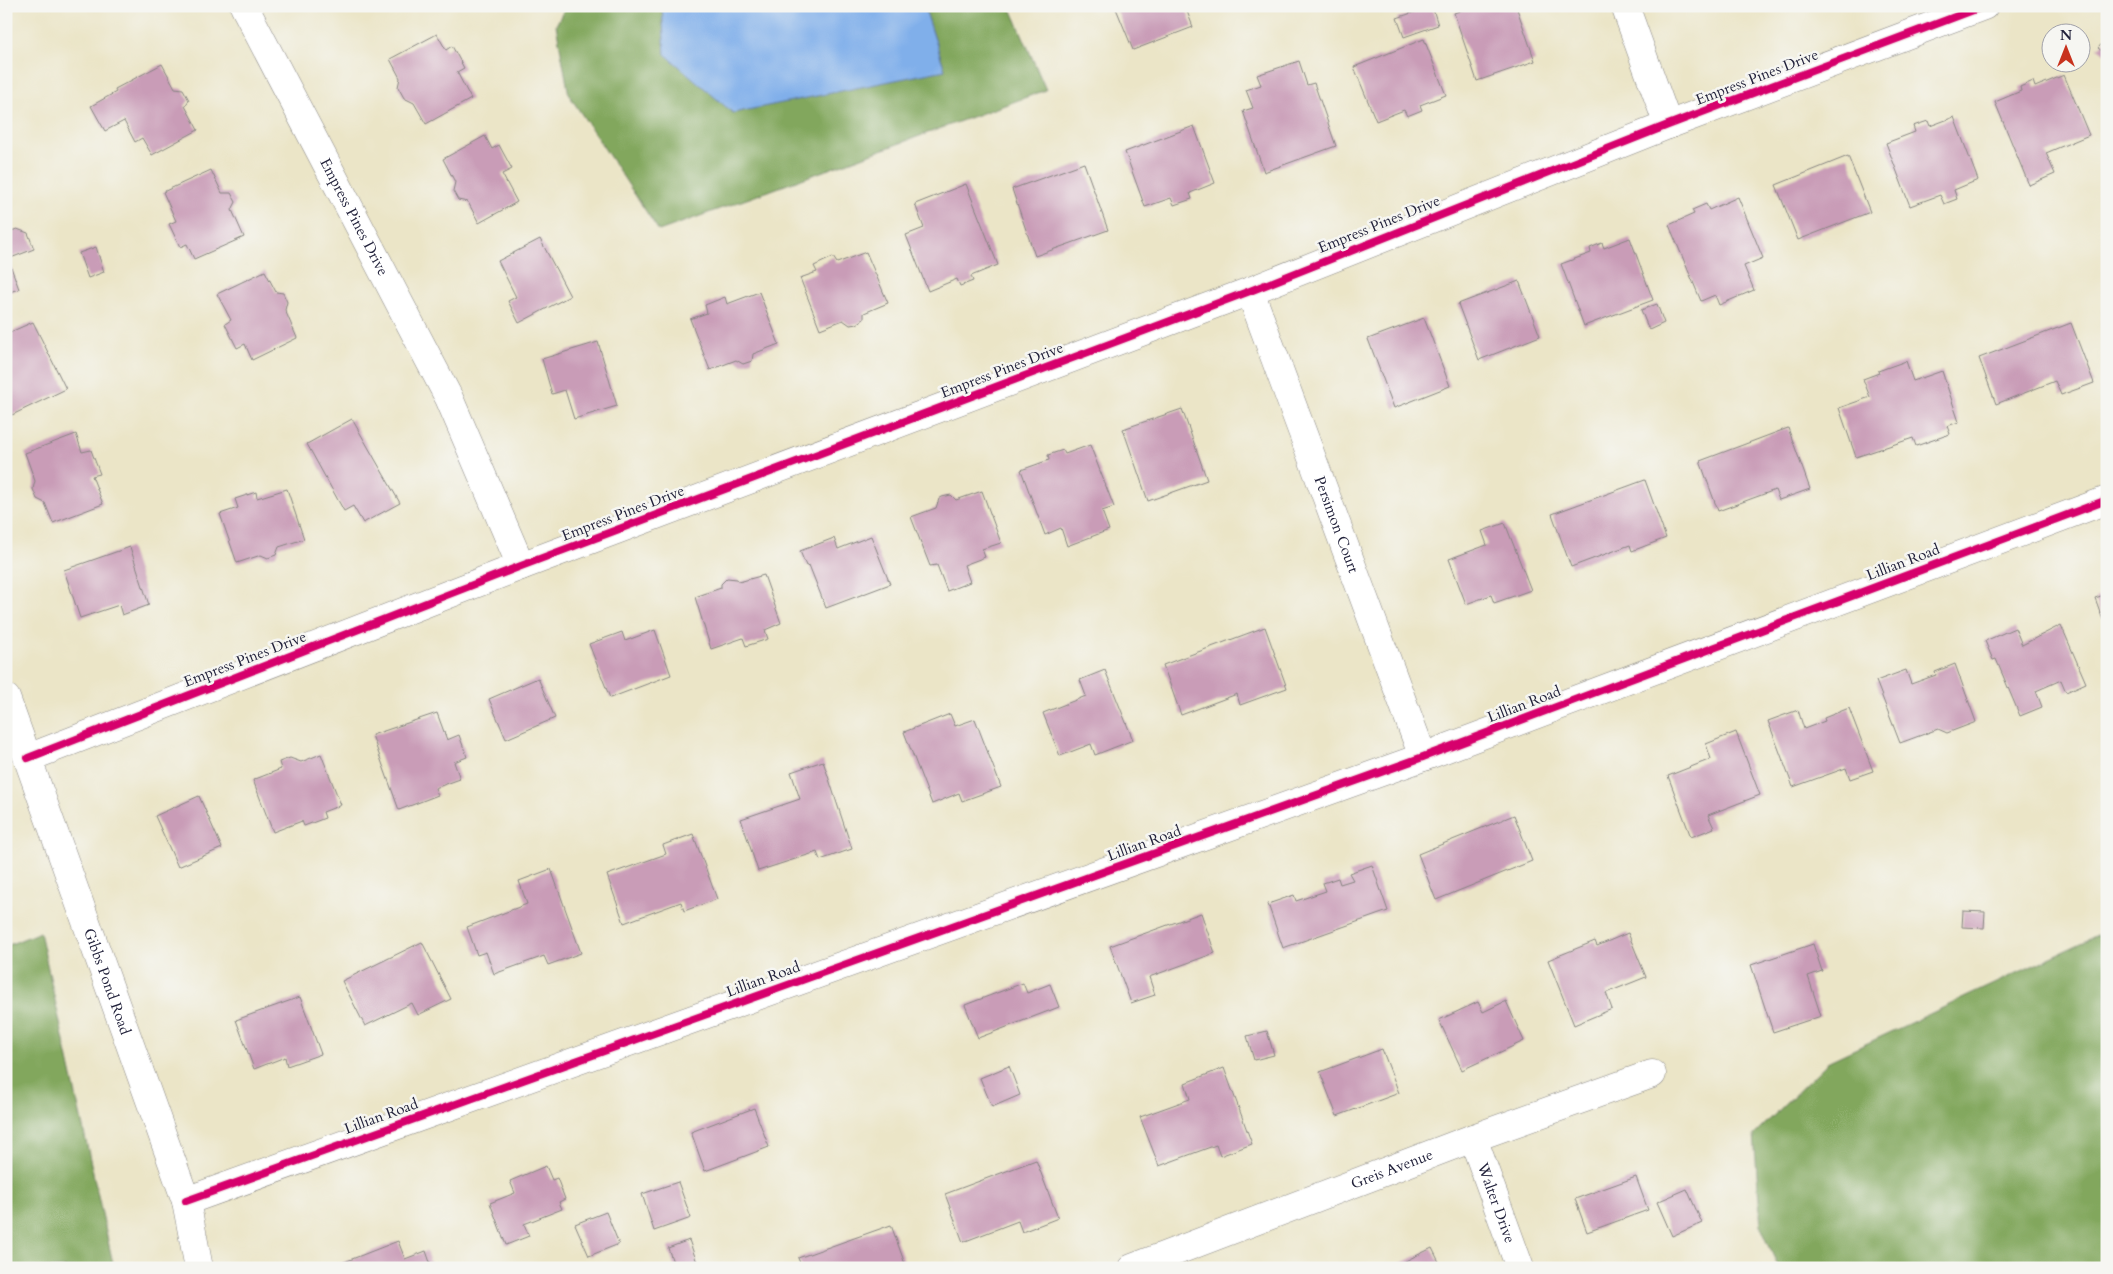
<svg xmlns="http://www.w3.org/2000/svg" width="2113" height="1274" font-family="Cardo,serif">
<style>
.forest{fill:#82a75d;stroke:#52644c}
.water{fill:#80afea;stroke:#516892}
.building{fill:#c99cb7}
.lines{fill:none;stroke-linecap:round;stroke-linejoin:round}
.street-casing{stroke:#868481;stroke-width:29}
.secondary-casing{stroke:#868481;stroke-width:29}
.street{stroke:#fff;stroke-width:28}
.secondary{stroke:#fff;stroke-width:28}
.cycleway-casing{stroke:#f6f6f2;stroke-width:11}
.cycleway{stroke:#d6006c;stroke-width:8}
.labels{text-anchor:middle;stroke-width:5;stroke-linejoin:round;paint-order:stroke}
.street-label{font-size:15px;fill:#22223b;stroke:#f6f6f2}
</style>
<rect width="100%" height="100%" fill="#f6f6f2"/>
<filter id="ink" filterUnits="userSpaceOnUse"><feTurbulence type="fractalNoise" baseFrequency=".02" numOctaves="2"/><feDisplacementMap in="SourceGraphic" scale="10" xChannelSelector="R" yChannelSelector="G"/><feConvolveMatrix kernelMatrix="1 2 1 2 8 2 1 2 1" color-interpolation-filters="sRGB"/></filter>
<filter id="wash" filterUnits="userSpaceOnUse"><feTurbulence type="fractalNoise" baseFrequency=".0096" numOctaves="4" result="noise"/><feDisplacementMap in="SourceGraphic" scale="20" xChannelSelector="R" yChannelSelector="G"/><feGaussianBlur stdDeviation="1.12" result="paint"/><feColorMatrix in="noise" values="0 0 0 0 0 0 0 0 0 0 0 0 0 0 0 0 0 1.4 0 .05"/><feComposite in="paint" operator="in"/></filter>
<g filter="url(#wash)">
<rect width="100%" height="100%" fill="#ebe5c7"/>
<g class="forest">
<path d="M566,6H662L665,54L945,70L924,6H1010L1046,90L659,231L569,95L556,25Z"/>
<path d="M2107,931V1268H1779L1761,1227L1754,1135L1829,1061Z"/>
<path d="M40,932L114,1268H6V946Z"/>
</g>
<path class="water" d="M662,6H924L945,70L733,113L665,54Z"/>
<g id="blocks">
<g class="building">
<path d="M1115,6H1185L1193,27L1133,50Z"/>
<path d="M1432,6L1438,25L1404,37L1397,18Z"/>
<path d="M1473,6H1516L1535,61L1477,81L1454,13Z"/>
<path d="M437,34L446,50L452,46L464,68L457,72L471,99L426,124L414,103L404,98L398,87L400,78L390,59Z"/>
<path d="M2107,38V55L2098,48Z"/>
<path d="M1424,39L1446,95L1420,105L1422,110L1407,116L1404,110L1376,121L1354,67Z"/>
<path d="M1299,61L1307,85L1314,83L1336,146L1264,172L1243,111L1253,108L1246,90L1261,85L1257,75Z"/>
<path d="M162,64L175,88L183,89L189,100L185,106L198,130L152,155L142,138L135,142L124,121L105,131L91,106L116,92L115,89Z"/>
<path d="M2064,75L2089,135L2046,153L2055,174L2029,185L1995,102L2021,91L2020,87L2033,81L2035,87Z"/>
<path d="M1954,117L1978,180L1954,190L1957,199L1944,204L1940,195L1910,206L1886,143L1915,132L1913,126L1928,121L1930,126Z"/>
<path d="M1194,126L1215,183L1190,193L1192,199L1174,205L1171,198L1145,207L1125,152Z"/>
<path d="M485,136L492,149L499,145L512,169L502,174L517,202L479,223L468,202L458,200L453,191L455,182L443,159Z"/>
<path d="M1848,156L1870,212L1798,240L1776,185Z"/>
<path d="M1084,163L1108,230L1035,256L1012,189Z"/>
<path d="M211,170L222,193H231L236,202L232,210L244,237L194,259L187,244L180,247L169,224L176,221L163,192Z"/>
<path d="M966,184L998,265L971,276L973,281L960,286L957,279L928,291L906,235L924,228L915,204Z"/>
<path d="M1738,197L1763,258L1744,266L1754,290L1719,305L1715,295L1701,301L1669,225L1694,214L1692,210L1706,204L1709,210Z"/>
<path d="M17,229L28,233L34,249L8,259L19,289L6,293V233Z"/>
<path d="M1630,238L1653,300L1584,326L1561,264L1591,253L1590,248L1602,243L1604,248Z"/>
<path d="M540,239L570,296L519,323L508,301L516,297L498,261Z"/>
<path d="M96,247L104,272L88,278L79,253Z"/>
<path d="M866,252L888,303L864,313V319L857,324L850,325L843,320L820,329L800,278L817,272L814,266L833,257L837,263Z"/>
<path d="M265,271L276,292L283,293L287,302L285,310L297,338L252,360L245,344L237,348L225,324L231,320L217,294Z"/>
<path d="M1519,281L1540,336L1479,360L1458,304Z"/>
<path d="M759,292L779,344L753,354L752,361L743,364L736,360L710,370L690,319L707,313L705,305L725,297L727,304Z"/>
<path d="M1657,304L1664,323L1649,330L1641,310Z"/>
<path d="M1424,318L1450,386L1394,408L1368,339Z"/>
<path d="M33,322L66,389L12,415L6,402V334Z"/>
<path d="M2071,323L2094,383L2061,395L2055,381L1996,404L1979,358Z"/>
<path d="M598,342L617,406L574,419L565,390L552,394L542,359Z"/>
<path d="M1906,361L1913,381L1942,371L1959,422L1947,426L1950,434L1916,446L1913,438L1856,457L1839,408L1870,397L1863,379L1879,373L1878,371Z"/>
<path d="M1182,409L1207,480L1148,501L1123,429Z"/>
<path d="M352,419L400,503L363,523L353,506L344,511L307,444Z"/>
<path d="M1788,428L1810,489L1779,500L1775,490L1718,511L1700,461Z"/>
<path d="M76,434L82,452L91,450L100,474L92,476L103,504L53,523L45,503L37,499L33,489L35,481L25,453Z"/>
<path d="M1090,445L1114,507L1102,511L1109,530L1067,546L1061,528L1045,535L1021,470L1049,460L1048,455L1063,450L1065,454Z"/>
<path d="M1645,480L1666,538L1632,551L1630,545L1571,567L1552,514Z"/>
<path d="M287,489L304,539L279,547L276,555L268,558L261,555L237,563L220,514L238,508L235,499L256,492L257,498Z"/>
<path d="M982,491L1001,543L982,549L985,557L964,565L970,582L947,591L937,565L930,566L911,517L936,508L939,499L942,497L951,495L956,500Z"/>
<path d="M1505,523L1531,590L1494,603L1491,595L1466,604L1449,559L1487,545L1482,531Z"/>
<path d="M871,536L890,584L826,608L809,565L806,566L800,551L834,538L838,549Z"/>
<path d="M130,547L149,605L122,615L119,605L80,618L64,570Z"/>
<path d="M764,575L781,623L765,630L768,639L746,646L743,638L711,649L695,597L721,588V584L727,578L737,579L739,582Z"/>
<path d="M2107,594V618L2103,620L2095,598Z"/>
<path d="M2061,625L2086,683L2066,692L2061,680L2036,691L2042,707L2020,716L1996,659L1993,660L1985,641L2015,628L2022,645Z"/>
<path d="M1265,627L1287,688L1240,705L1237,694L1181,715L1163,665Z"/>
<path d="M655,630L671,675L610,698L589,644L622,632L625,641Z"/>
<path d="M1955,664L1976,722L1947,733L1938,729L1900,743L1876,681L1906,670L1911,684L1936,675L1935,672Z"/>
<path d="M1105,670L1133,740L1095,755L1091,744L1060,756L1043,713L1086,696L1080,680Z"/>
<path d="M538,678L555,718L506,739L489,699Z"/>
<path d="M1849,708L1873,771L1850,779L1846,768L1793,787L1768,721L1798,710L1804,729L1825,721L1824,718Z"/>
<path d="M437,713L447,740L459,735L467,757L454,762L460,779L435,788L438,795L399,810L372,735Z"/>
<path d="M950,714L955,726L975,719L1001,787L962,801L959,793L932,804L904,732Z"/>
<path d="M1736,732L1760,795L1708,815L1714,828L1691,837L1668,776L1711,759L1706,744Z"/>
<path d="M321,754L341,805L323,812L325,818L304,826L302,821L273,832L253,780L281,769L279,762L290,758L301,762Z"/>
<path d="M823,761L852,849L820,860L817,852L758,871L741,819L800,799L791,772Z"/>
<path d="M199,796L222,848L178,867L155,816Z"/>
<path d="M1514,815L1532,861L1436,900L1418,854Z"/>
<path d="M693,834L717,899L684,911L681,902L624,923L607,875L666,854L663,845Z"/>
<path d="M1372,865L1388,911L1283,948L1268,904L1294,895L1296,901L1326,891L1323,883L1338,878L1340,884L1353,880L1349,873Z"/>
<path d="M551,869L581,953L548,965L544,956L494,974L486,952L477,955L467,927L527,904L519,881Z"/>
<path d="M1963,911L1985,912L1984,928L1962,927Z"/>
<path d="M1201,913L1215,953L1149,977L1155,995L1131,1003L1110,946Z"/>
<path d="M1628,933L1646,977L1606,993L1612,1009L1574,1025L1548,960L1595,941L1597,946Z"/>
<path d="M422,942L451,999L418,1015L412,1003L365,1026L342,981Z"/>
<path d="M1813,944L1822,971L1808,976L1821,1016L1773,1032L1751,965Z"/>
<path d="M1023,983L1027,993L1050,984L1059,1007L978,1038L965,1005Z"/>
<path d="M300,997L321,1054L287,1066L285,1057L254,1069L236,1020Z"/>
<path d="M1506,1001L1524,1041L1462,1070L1439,1020L1478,1002L1483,1012Z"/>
<path d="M1267,1031L1274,1055L1254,1060L1247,1036Z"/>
<path d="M1382,1049L1399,1093L1337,1116L1320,1072Z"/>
<path d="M1009,1066L1020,1095L992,1107L980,1078Z"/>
<path d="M1224,1068L1252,1144L1220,1156L1216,1145L1159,1166L1140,1117L1190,1099L1185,1083Z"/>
<path d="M754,1108L769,1147L705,1171L691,1132Z"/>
<path d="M1036,1160L1058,1218L1022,1232L1018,1221L963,1242L945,1194Z"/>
<path d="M546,1166L552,1180L557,1178L565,1199L559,1202L562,1209L524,1224L529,1236L506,1245L490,1203L515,1193L510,1181Z"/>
<path d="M1636,1177L1648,1210L1587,1232L1575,1199Z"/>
<path d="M678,1182L691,1218L654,1231L642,1194Z"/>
<path d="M1687,1189L1702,1223L1672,1236L1657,1202Z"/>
<path d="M606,1212L619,1244L589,1256L575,1224Z"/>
<path d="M891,1225L905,1264L893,1268H802L798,1258Z"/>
<path d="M689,1240L699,1268H675L668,1248Z"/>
<path d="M398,1241L405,1259L426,1251L432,1268H329Z"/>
<path d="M1432,1248L1442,1268H1391Z"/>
</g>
</g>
</g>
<g filter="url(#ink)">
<use href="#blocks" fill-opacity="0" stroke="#868481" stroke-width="1"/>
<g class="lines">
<defs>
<g id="street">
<path id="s1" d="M244,6L449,398L521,566"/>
<path d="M1625,6L1668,125"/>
<path id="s2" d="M1250,291L1423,757"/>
<path d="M28,758L521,566L1250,291L1668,125L1984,6"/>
<path id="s3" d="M1473,1138L1520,1268"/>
<path d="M186,1201L1423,757L2107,500"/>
<path id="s4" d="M1132,1268L1473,1138L1652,1074"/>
</g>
<g id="secondary">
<path id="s5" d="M6,698L186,1201L199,1268"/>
</g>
</defs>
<use href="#street" class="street-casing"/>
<use href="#secondary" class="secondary-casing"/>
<use href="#street" class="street"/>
<use href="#secondary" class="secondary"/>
<defs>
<g id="cycleway">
<path d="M28,758L521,566L1250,291L1668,125L1984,6"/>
<path d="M186,1201L1423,757L2107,500"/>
</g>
</defs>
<use href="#cycleway" class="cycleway-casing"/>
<use href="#cycleway" class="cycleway"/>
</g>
</g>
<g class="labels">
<g class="street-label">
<text transform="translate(1757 77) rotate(-21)" y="5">Empress Pines Drive</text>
<text dy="5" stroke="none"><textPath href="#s1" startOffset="238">Empress Pines Drive</textPath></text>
<text transform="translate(1379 224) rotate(-22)" y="5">Empress Pines Drive</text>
<text transform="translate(1002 370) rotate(-21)" y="5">Empress Pines Drive</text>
<text transform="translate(623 513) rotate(-21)" y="5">Empress Pines Drive</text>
<text dy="5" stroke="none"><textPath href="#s2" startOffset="249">Persimon Court</textPath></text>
<text transform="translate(1903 562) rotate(-21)" y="5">Lillian Road</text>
<text transform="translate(245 659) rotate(-21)" y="5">Empress Pines Drive</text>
<text transform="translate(1524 704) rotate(-21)" y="5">Lillian Road</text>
<text transform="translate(1144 843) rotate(-20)" y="5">Lillian Road</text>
<text transform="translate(763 979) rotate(-20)" y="5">Lillian Road</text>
<text dy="5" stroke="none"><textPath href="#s5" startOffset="301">Gibbs Pond Road</textPath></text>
<text transform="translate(381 1116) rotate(-20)" y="5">Lillian Road</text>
<text dy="5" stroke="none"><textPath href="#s4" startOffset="278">Greis Avenue</textPath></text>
<text dy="5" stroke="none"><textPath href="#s3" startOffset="69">Walter Drive</textPath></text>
</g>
</g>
<rect width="2113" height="1274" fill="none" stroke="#f6f6f2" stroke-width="25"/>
<g transform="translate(2066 48)"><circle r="24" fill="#f6f6f2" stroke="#a1a1a9"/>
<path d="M0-4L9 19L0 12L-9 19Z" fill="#c8321e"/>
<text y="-8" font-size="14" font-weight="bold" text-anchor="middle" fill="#22223b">N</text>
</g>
</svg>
